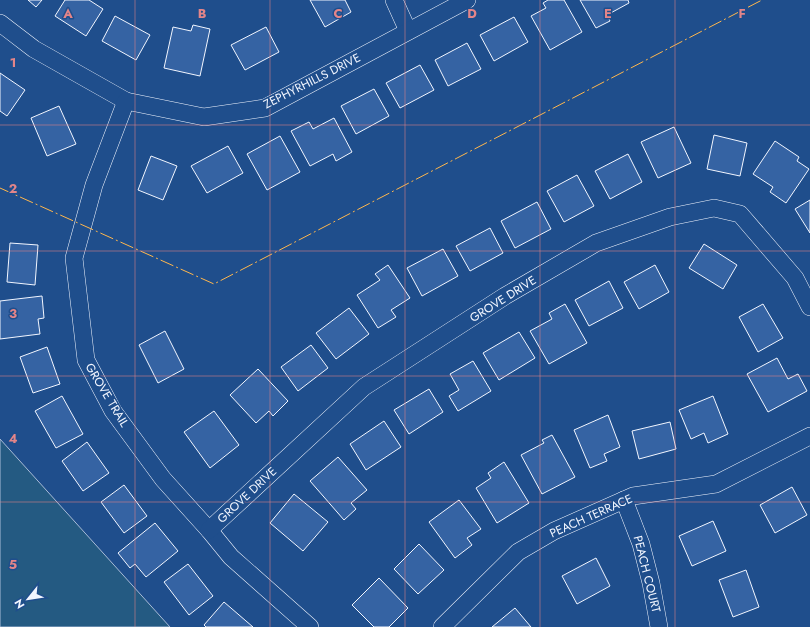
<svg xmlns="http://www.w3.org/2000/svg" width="810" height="627" font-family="Jost,sans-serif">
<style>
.green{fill:#245a82;stroke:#a8bbd7}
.building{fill:#3563a3;stroke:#f2f6ff}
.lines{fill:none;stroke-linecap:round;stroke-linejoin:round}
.street-casing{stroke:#f2f6ff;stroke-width:18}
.street{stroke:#1f4e8c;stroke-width:17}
.power{stroke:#ffb74d;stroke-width:1;stroke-dasharray:14 3 2 3;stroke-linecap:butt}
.grid{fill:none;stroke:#e38589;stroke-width:1;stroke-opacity:0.55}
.labels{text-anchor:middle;stroke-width:3;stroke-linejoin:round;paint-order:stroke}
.street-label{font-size:12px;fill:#f2f6ff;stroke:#1f4e8c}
.grid-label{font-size:13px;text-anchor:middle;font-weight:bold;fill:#e38589;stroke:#1f4e8c;stroke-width:3;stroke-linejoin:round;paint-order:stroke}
</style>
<rect width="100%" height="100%" fill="#1f4e8c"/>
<path class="green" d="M0,439L170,627H0Z"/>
<g class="building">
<path d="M28,0H42L36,7Z"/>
<path d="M65,0H89L103,9L86,36L55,16Z"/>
<path d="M310,0H345L351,12L325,27Z"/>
<path d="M548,0H564L582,32L550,50L531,16L546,8L543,3Z"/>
<path d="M580,0H628L629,3L607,15L610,21L596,28Z"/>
<path d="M115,16L150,35L136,60L102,41Z"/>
<path d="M514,17L528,42L494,61L480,35Z"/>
<path d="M193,25L210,29L200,76L164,68L173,27L191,31Z"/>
<path d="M266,27L279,52L245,70L231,45Z"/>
<path d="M467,43L481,69L448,86L435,60Z"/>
<path d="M420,65L434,90L400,108L386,83Z"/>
<path d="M0,73L25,90L7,116L0,111Z"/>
<path d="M374,89L389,116L356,134L341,106Z"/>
<path d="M59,106L76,144L47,156L31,118Z"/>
<path d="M334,118L352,152L336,161L333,154L310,166L291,131L309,122L313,129Z"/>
<path d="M674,127L691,163L658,178L641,142Z"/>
<path d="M714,135L747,143L740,176L707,169Z"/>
<path d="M280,136L300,172L267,190L247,154Z"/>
<path d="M775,141L799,157L797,161L809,169L786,203L770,192L773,187L753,174Z"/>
<path d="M228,146L243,173L207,193L191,166Z"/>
<path d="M628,154L642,182L610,199L595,171Z"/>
<path d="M151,156L177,166L163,200L138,190Z"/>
<path d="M577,175L594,206L564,222L547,191Z"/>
<path d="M810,200V233L795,209Z"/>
<path d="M537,202L551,229L515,248L501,221Z"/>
<path d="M490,228L503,253L470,271L456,246Z"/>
<path d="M10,243L38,245L35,285L7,282Z"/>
<path d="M704,244L737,265L723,289L689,268Z"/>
<path d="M443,249L458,276L422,296L407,268Z"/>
<path d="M388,265L410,298L391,310L396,317L378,328L357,295L380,280L375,274Z"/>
<path d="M655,265L669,292L639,309L624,282Z"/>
<path d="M609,281L623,308L589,326L575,300Z"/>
<path d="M42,296L44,318L38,319L40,334L0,339V301Z"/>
<path d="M565,304L587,343L549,364L530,331L552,319L549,313Z"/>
<path d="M763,304L783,338L758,352L739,317Z"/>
<path d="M349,308L369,334L336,359L316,333Z"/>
<path d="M165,331L184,369L158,383L139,345Z"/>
<path d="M519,332L535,358L499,380L483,353Z"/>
<path d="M311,345L328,368L298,391L281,367Z"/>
<path d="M47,347L60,384L33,393L20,357Z"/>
<path d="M777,358L788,379L798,374L807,391L768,412L747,374Z"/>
<path d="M473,361L491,391L458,411L449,396L459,390L450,374Z"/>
<path d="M258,369L288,401L273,416L269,411L256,423L230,395Z"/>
<path d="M429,389L443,412L409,434L394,410Z"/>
<path d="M62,396L83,434L56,448L35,411Z"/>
<path d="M713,396L728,434L708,443L704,433L691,439L679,410Z"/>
<path d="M214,411L239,445L210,468L184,432Z"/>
<path d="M608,415L620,447L604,454L607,461L590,468L574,430Z"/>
<path d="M384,421L401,447L366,470L350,444Z"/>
<path d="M670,422L676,449L639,459L632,431Z"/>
<path d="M552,435L575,477L542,494L521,455L544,443L542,440Z"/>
<path d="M87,442L109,473L83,491L62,461Z"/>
<path d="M338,457L367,490L351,503L356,509L344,520L310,481Z"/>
<path d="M504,462L529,503L497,523L476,488L491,478L488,473Z"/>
<path d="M124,485L147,516L124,533L101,502Z"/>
<path d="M792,487L807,515L775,533L760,505Z"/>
<path d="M294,494L328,522L303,551L270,523Z"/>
<path d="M459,500L481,529L467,538L472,545L455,558L429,522Z"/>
<path d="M713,521L726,551L692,566L679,536Z"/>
<path d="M155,523L178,551L146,577L135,564L130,568L118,553Z"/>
<path d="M419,544L444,570L418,594L394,569Z"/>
<path d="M596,558L610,586L577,604L562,576Z"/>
<path d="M188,564L213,596L189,615L164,582Z"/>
<path d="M746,570L759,607L733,617L719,580Z"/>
<path d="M379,578L408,608L389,627H374L352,605Z"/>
<path d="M224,602L253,627H206L204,625Z"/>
<path d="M515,608L531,627H492Z"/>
</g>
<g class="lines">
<defs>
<g id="street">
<path d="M394,0L408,31"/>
<path d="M0,23L34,49L126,101L204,117L265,108L467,0"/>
<path d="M126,101L94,185L74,258L86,360L113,411L163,479L209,530L231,557L310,627"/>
<path d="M624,500L641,544L651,583L659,627"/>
<path d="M209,530L364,387L505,296L596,243L670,217L714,208L740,214L795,278L810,307"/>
<path d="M442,627L518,552L554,531L633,496L716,484L810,436"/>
</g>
</defs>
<use href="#street" class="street-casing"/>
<use href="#street" class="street"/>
<path class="power" d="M0,188L214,284L762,0"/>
</g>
<path class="grid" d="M135,0V627M270,0V627M405,0V627M540,0V627M675,0V627M0,125H810M0,251H810M0,376H810M0,502H810"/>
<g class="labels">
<g class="street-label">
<text transform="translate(312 81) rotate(-27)" y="4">ZEPHYRHILLS DRIVE</text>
<text transform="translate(503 299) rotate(-32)" y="4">GROVE DRIVE</text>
<text transform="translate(107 395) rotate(59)" y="4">GROVE TRAIL</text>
<text transform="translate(247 495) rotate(-43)" y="4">GROVE DRIVE</text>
<text transform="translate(591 516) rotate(-24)" y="4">PEACH TERRACE</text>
<text transform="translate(647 574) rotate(76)" y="4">PEACH COURT</text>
</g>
</g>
<g class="grid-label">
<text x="68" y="18">A</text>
<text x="202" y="18">B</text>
<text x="338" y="18">C</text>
<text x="472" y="18">D</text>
<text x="608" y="18">E</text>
<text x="742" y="18">F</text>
<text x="13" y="67">1</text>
<text x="13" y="193">2</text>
<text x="13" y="318">3</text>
<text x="13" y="443">4</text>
<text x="13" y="569">5</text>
</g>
<g transform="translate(28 599) rotate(240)" stroke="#1f4e8c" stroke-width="3" paint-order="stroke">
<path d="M0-3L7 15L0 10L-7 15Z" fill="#f2f6ff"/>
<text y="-6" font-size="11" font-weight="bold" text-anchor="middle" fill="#f2f6ff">N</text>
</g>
</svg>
